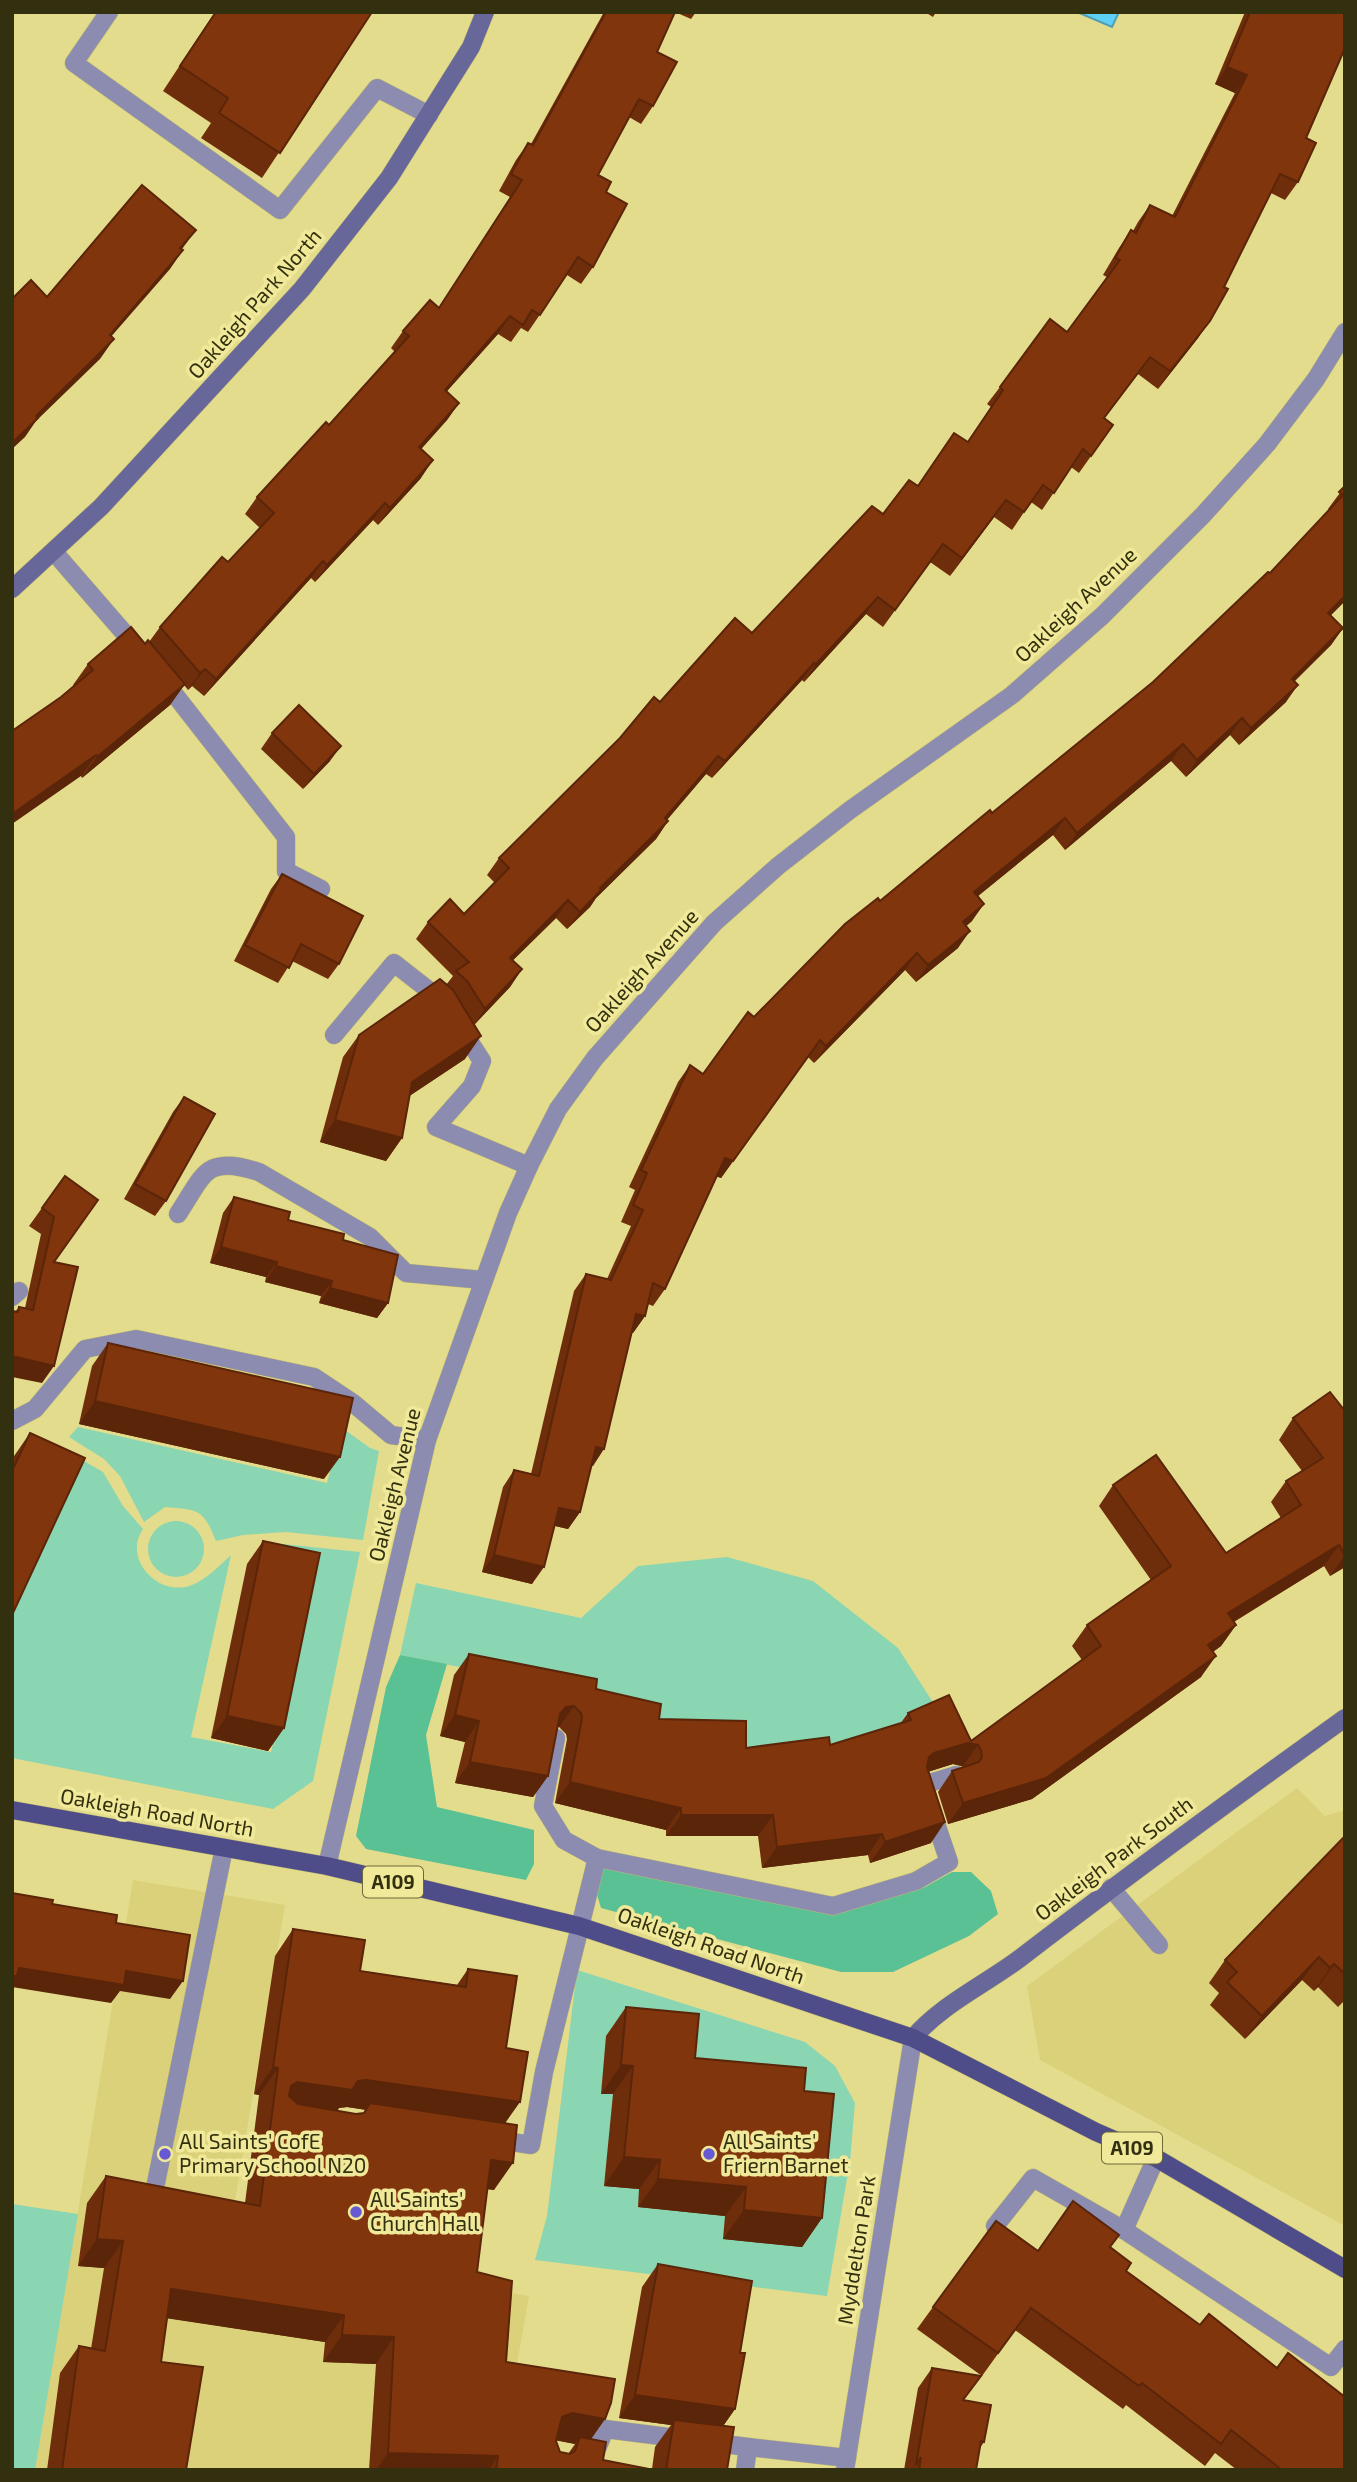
<svg xmlns="http://www.w3.org/2000/svg" width="1357" height="2482" font-family="'Exo 2',sans-serif">
<style>
.built{fill:#dad17a}
.green{fill:#8ad5b2}
.forest{fill:#5ac195}
.water{fill:#5ecff6;stroke:#519fb1;stroke-width:2}
.lines{fill:none;stroke-linecap:round;stroke-linejoin:round}
.lane-casing{stroke:#c1ba74;stroke-width:19}
.street-casing{stroke:#c1ba74;stroke-width:19}
.secondary-casing{stroke:#c1ba74;stroke-width:19}
.primary-casing{stroke:#c1ba74;stroke-width:19}
.lane{stroke:#8b8caf;stroke-width:18}
.street{stroke:#8b8caf;stroke-width:18}
.secondary{stroke:#67679a;stroke-width:18}
.primary{stroke:#4e4c89;stroke-width:18}
.wall{fill:#6f2e0b;fill-rule:evenodd}
.shaded-wall{fill:#5a2509}
.building{fill:#81350d;stroke:#5a2509;stroke-width:2}
.poi-dot{fill:#6659d2;stroke:#f1e99a;stroke-width:2.5}
.labels{text-anchor:middle;stroke-width:7;stroke-linejoin:round;paint-order:stroke}
.shield{fill:#f1e99a;stroke:#6c6839;stroke-width:2}
.shield-label{font-size:19px;font-weight:bold;fill:#33300f}
.street-label{font-size:21px;fill:#33300f;stroke:#f1e99a}
.poi-label{font-size:21px;fill:#33300f;stroke:#f1e99a;text-anchor:start}
</style>
<rect width="100%" height="100%" fill="#e4dc8d"/>
<g class="built">
<path d="M1297,1788L1325,1816L1345,1810V2226L1040,2060L1027,1986Z"/>
<path d="M133,1880L285,1905L227,2248L529,2296L503,2443L489,2470H35Z"/>
</g>
<g class="green">
<path d="M78,1427L327,1483L341,1427L370,1448L379,1451L363,1540L286,1532L243,1535L216,1541C203,1508 198,1510 165,1507L144,1522L120,1476L104,1459L69,1437Z"/>
<path d="M65,1450L103,1472L123,1506L143,1529C122,1559 159,1598 192,1585C207,1579 219,1566 231,1555L191,1737L271,1752L309,1572L254,1561V1553L283,1544L360,1552L313,1781L273,1809L12,1758V1610Z"/>
<circle cx="176" cy="1549" r="28"/>
<path d="M727,1557L813,1581L898,1648L936,1707L839,1751L738,1756L650,1734L588,1693L400,1655L416,1583L581,1618L638,1566Z"/>
<path d="M577,1970L805,2042L835,2066L855,2103L850,2161L827,2296L535,2260L547,2216Z"/>
<path d="M12,2204L78,2214L35,2470H12Z"/>
</g>
<g class="forest">
<path d="M400,1655L447,1664L426,1735L437,1807L534,1830V1864L526,1880L366,1849L356,1836L386,1687Z"/>
<path d="M604,1865L834,1912L925,1887L952,1872H971L991,1891L998,1914L969,1936L893,1972H841L601,1908L595,1888Z"/>
</g>
<path class="water" d="M1077,12H1119L1112,27Z"/>
<g class="lines">
<defs>
<g id="lane">
<path d="M109,12L74,63L280,210L377,88L429,115"/>
<path d="M54,552L139,650"/>
<path d="M161,677L286,837V871L321,889"/>
<path d="M460,1027L482,1061L472,1086L436,1127L529,1166"/>
<path d="M334,1035L394,963L445,1003"/>
<path d="M178,1214C205,1173 205,1155 259,1172L370,1237L406,1273L483,1280"/>
<path d="M12,1297L19,1291"/>
<path d="M12,1421L35,1409L85,1349L136,1339L314,1377L353,1403L391,1435L427,1440"/>
<path d="M556,1738L543,1806L564,1840L597,1858L833,1906L916,1881L949,1862L923,1785L956,1775"/>
<path d="M1111,1888L1159,1945"/>
<path d="M494,2139L531,2145L544,2072L597,1858"/>
<path d="M156,2183L224,1848"/>
<path d="M995,2226L1033,2178L1124,2230L1331,2367L1345,2349"/>
<path d="M1124,2230L1156,2158"/>
<path d="M591,2458L593,2459L605,2429L748,2447"/>
<path d="M745,2470L748,2447L847,2458"/>
</g>
<g id="street">
<path d="M327,1866L427,1440L508,1213L529,1166L558,1109L595,1058L714,923L778,866L850,810L1012,695L1102,616L1203,515L1267,444L1316,379L1345,332"/>
<path d="M845,2470L913,2038"/>
</g>
<g id="secondary">
<path d="M12,589L101,507L302,289L389,178L471,47L485,12"/>
<path d="M913,2038C941,2005 984,1985 1019,1959C1126,1877 1235,1797 1345,1718"/>
</g>
<path id="primary" d="M12,1810L327,1866L579,1926L913,2038L1096,2132L1156,2158L1345,2269"/>
</defs>
<use href="#lane" class="lane-casing"/>
<use href="#street" class="street-casing"/>
<use href="#secondary" class="secondary-casing"/>
<use href="#primary" class="primary-casing"/>
<use href="#lane" class="lane"/>
<use href="#street" class="street"/>
<use href="#secondary" class="secondary"/>
<use href="#primary" class="primary"/>
</g>
<g class="wall">
<path d="M215,12H372L262,178L201,138L211,123L163,91Z"/>
<path d="M604,12H675L657,52L653,106L641,124L629,117L598,175L606,192L593,267L581,284L567,275L528,332L521,328L511,342L498,334L446,392L459,403L447,420L421,449V478L378,525L373,520L315,582L311,578L204,696L192,686L188,690L184,685L170,705L82,778L81,776L61,697L74,686L73,685L88,664L149,642L160,627L228,562L260,528L245,514L257,497L329,425L395,352L391,348L403,331L439,308L510,197L499,191L516,160L528,143L531,144Z"/>
<path d="M675,12H696L691,19Z"/>
<path d="M925,12H936L933,17Z"/>
<path d="M1245,12H1345L1306,138L1298,182L1285,200L1271,193L1198,338L1158,389L1138,374L1104,418L1113,425L1079,473L1071,467L1042,510L1031,502L1012,530L994,517L950,576L930,562L883,627L866,614L804,682L802,680L712,778L706,774L667,820L668,821L656,839L596,898L590,907L567,929L556,918L513,960L522,969L510,987L474,1025L465,1059L409,1096L402,1138L386,1161L320,1142L343,1057L359,1035L446,985L453,976L416,939L428,922L464,914L495,883L487,875L499,858L660,702L752,633L883,514L918,486L967,442L991,407L987,404L1000,387L1067,332L1107,277L1103,275L1119,248L1131,230L1133,231L1138,222L1150,205L1172,216L1235,93L1215,84Z"/>
<path d="M1345,486V601L1330,616L1343,628L1331,645L1294,681L1286,702L1239,745L1230,735L1186,777L1171,761L1065,850L1053,835L978,896L972,921L966,926L958,948L916,982L905,970L814,1063L808,1057L721,1178L716,1176L665,1289L653,1306L648,1304L645,1316L633,1333H632L593,1466H591L580,1512L568,1529L555,1526L532,1584L482,1572L503,1487L514,1470L531,1474L574,1291L586,1274L607,1279L631,1226L621,1222L635,1190L629,1187L678,1082L690,1065L703,1074L754,1017L880,901L992,813L1153,682L1270,573L1329,510L1328,509Z"/>
<path d="M272,733L330,761L303,789L261,749Z"/>
<path d="M282,874L339,964L328,979L292,961L278,983L234,961L271,889Z"/>
<path d="M184,1097L166,1201L155,1216L124,1199L173,1112Z"/>
<path d="M65,1176L54,1262L42,1383L15,1312L19,1307L25,1308L41,1234L29,1226Z"/>
<path d="M234,1197L288,1220L343,1240L388,1303L377,1318L319,1303L321,1296L265,1282L266,1277L210,1263L223,1213Z"/>
<path d="M108,1343L324,1479L79,1424L92,1366Z"/>
<path d="M1345,1411V1567L1330,1576L1324,1566L1234,1622L1236,1625L1221,1646L1213,1652L1201,1677L1032,1799L948,1824L938,1792L952,1771L964,1767L953,1764L928,1772L931,1843L870,1863L868,1855L762,1868L758,1836H666V1830L555,1803L567,1739L566,1734L559,1727H557L548,1776L533,1797L455,1783L465,1742L440,1736L454,1675L469,1654L596,1689L659,1719L746,1748L830,1745L900,1724L908,1713L971,1741L1082,1660L1072,1646L1087,1625L1151,1580L1099,1506L1113,1485L1226,1553L1281,1518L1271,1502L1286,1481L1302,1471L1279,1440L1293,1418Z"/>
<path d="M30,1433L12,1615V1459Z"/>
<path d="M263,1541L284,1728L268,1751L211,1738L247,1564Z"/>
<path d="M1345,1836V2000L1338,2007L1318,1987L1314,1991L1302,1980L1245,2039L1210,2005L1219,1993L1209,1983L1225,1960Z"/>
<path d="M293,1929L360,1971L457,1985L468,1969L506,2048V2123L494,2190L487,2189L477,2272L506,2362L605,2419L591,2439L603,2460L652,2469L655,2447L671,2425L619,2418L642,2287L658,2264L740,2353L735,2409L723,2426L727,2470H369L376,2364L323,2362L325,2342L167,2318L161,2362L186,2470H47L60,2373L79,2346L91,2349L104,2268L78,2266L87,2203L106,2176L245,2203L259,2095L254,2094L275,1956ZM347,2107L366,2110L364,2113L356,2114L337,2111L339,2108ZM556,2440L575,2444L568,2454L560,2452Z"/>
<path d="M626,2007L695,2058L804,2091L822,2218L802,2247L723,2239L725,2216L638,2207L639,2189L604,2186L613,2094H601L606,2036Z"/>
<path d="M1110,2247L1126,2271L1345,2470H1237L1215,2453L1205,2466L1126,2405L1123,2409L1015,2330L982,2376L917,2329L933,2307L1038,2251Z"/>
<path d="M932,2368L964,2400L984,2442L980,2448L976,2470H904L918,2388Z"/>
</g>
<g class="shaded-wall">
<path d="M1227,67L1247,75L1235,93L1215,84Z"/>
<path d="M196,230L182,249L180,248Z"/>
<path d="M183,250L170,269L96,354L110,335Z"/>
<path d="M510,316L498,334L432,408L445,390Z"/>
<path d="M1210,321L1198,338L1158,389L1170,371Z"/>
<path d="M114,339L100,359L36,421L25,437L12,449V443L36,416Z"/>
<path d="M459,403L447,420L407,465L419,447Z"/>
<path d="M433,460L421,478L378,525L390,508Z"/>
<path d="M1006,500L994,517L950,576L962,558Z"/>
<path d="M385,503L373,520L315,582L327,565Z"/>
<path d="M323,561L311,578L204,696L216,679Z"/>
<path d="M1345,596V601L1316,630L1328,613Z"/>
<path d="M878,597L866,614L804,682L816,664Z"/>
<path d="M1343,628L1331,645L1280,696L1292,679Z"/>
<path d="M814,663L802,680L712,778L725,761Z"/>
<path d="M205,669L192,686L188,690L200,673Z"/>
<path d="M185,684L170,705L82,778L97,757Z"/>
<path d="M1298,685L1286,702L1239,745L1251,728Z"/>
<path d="M1242,718L1230,735L1186,777L1197,760Z"/>
<path d="M1183,744L1171,761L1065,850L1077,833Z"/>
<path d="M341,746L330,761L303,789L314,774Z"/>
<path d="M96,755L81,776L12,824V814Z"/>
<path d="M718,756L706,774L653,836L665,818Z"/>
<path d="M1065,818L1053,835L962,909L974,892Z"/>
<path d="M668,821L656,839L596,898L590,907L567,929L580,912L600,888Z"/>
<path d="M568,900L556,918L498,975L510,958Z"/>
<path d="M984,904L972,921L951,939L963,922Z"/>
<path d="M970,931L958,948L916,982L928,965Z"/>
<path d="M917,953L905,970L814,1063L826,1046Z"/>
<path d="M522,969L510,987L473,1026L485,1009Z"/>
<path d="M481,1036L465,1059L396,1105L412,1082Z"/>
<path d="M820,1040L721,1178L713,1175L725,1158Z"/>
<path d="M335,1120L402,1138L386,1161L320,1142Z"/>
<path d="M221,1247L277,1262L266,1277L210,1263Z"/>
<path d="M276,1266L332,1281L321,1296L265,1282Z"/>
<path d="M330,1288L388,1303L377,1318L319,1303Z"/>
<path d="M636,1314L645,1316L633,1333L624,1331Z"/>
<path d="M12,1356L54,1366L42,1383L12,1377Z"/>
<path d="M95,1401L340,1457L324,1479L79,1424Z"/>
<path d="M596,1447L604,1449L593,1466L584,1464Z"/>
<path d="M559,1508L580,1512L568,1529L547,1524Z"/>
<path d="M1339,1545L1324,1566L1213,1634L1228,1613Z"/>
<path d="M494,1555L544,1567L532,1584L482,1572Z"/>
<path d="M1345,1555V1567L1330,1576Z"/>
<path d="M1236,1625L1221,1646L1193,1666L1208,1645Z"/>
<path d="M1216,1656L1201,1677L1032,1799L948,1824L963,1803Z"/>
<path d="M574,1706L559,1727L552,1728L560,1714L566,1707Z"/>
<path d="M455,1715L479,1721L465,1742L440,1736Z"/>
<path d="M227,1716L284,1728L268,1751L211,1738Z"/>
<path d="M968,1743L978,1745L963,1766L953,1764L920,1774L929,1757L934,1753Z"/>
<path d="M470,1762L548,1776L533,1797L455,1783Z"/>
<path d="M570,1782L681,1808L666,1830L555,1803Z"/>
<path d="M681,1815H773L758,1836H666Z"/>
<path d="M945,1822L931,1843L870,1863L885,1842Z"/>
<path d="M882,1834L868,1855L762,1868L777,1847Z"/>
<path d="M1319,1957L1302,1980L1245,2039L1262,2016Z"/>
<path d="M1334,1964L1318,1987L1314,1991L1330,1968Z"/>
<path d="M19,1968L126,1971L183,1981L170,1999L120,1991L111,2003L12,1987V1976Z"/>
<path d="M621,2065L633,2066L613,2094H601Z"/>
<path d="M273,2067L278,2068L259,2095L254,2094Z"/>
<path d="M366,2080L520,2102L501,2129L347,2107L339,2108L333,2117L278,2109L291,2086L297,2082L358,2081Z"/>
<path d="M624,2157L660,2160L639,2189L604,2186Z"/>
<path d="M491,2160L513,2163L494,2190L472,2187Z"/>
<path d="M658,2179L746,2187L725,2216L638,2207Z"/>
<path d="M744,2210L822,2218L802,2247L723,2239Z"/>
<path d="M97,2239L123,2241L104,2268L78,2266Z"/>
<path d="M171,2289L344,2315L325,2342L152,2316Z"/>
<path d="M342,2335L394,2337L376,2364L323,2362Z"/>
<path d="M635,2395L735,2409L719,2432L674,2420L671,2425L619,2418Z"/>
<path d="M572,2413L605,2419L586,2446L580,2437L575,2444L554,2440L562,2417Z"/>
<path d="M388,2453L498,2456L489,2470H376Z"/>
</g>
<g class="building">
<path d="M216,12H372L280,153L219,113L228,98L180,66Z"/>
<path d="M606,12H675L657,52L677,62L653,106L639,99L598,175L611,182L606,192L627,204L593,267L578,257L540,315L532,310L523,325L510,316L445,390L459,403L419,447L433,460L390,508L385,503L327,565L323,561L216,679L205,669L200,673L160,627L222,557L228,562L274,513L257,497L326,422L329,425L409,336L403,331L430,300L439,308L522,180L511,174L528,143L533,145Z"/>
<path d="M1250,12H1345V48L1306,138L1316,143L1298,182L1280,174L1224,287L1228,289L1210,321L1170,371L1150,357L1104,418L1113,425L1091,456L1083,449L1054,493L1043,485L1024,512L1006,500L962,558L943,544L895,610L878,597L816,664L814,663L725,761L718,756L665,818L668,821L600,888L602,889L580,912L568,900L510,958L522,969L485,1009L467,981L456,971L469,962L428,922L450,899L464,914L509,868L499,858L620,738L654,697L660,702L735,618L752,633L872,506L883,514L909,480L918,486L954,433L968,442L1003,390L1000,387L1050,319L1067,332L1120,260L1115,258L1131,230L1136,233L1150,205L1175,217L1247,75L1227,67Z"/>
<path d="M142,185L196,230L180,248L183,250L110,335L114,339L36,416L38,418L12,443V299L31,280L47,297Z"/>
<path d="M1345,486V596L1328,613L1343,628L1292,679L1298,685L1251,728L1242,718L1197,760L1183,744L1077,833L1065,818L974,892L984,904L963,922L970,931L928,965L917,953L826,1046L820,1040L733,1161L725,1158L665,1289L653,1283L645,1316L636,1314L604,1449L596,1447L580,1512L559,1508L544,1567L494,1555L514,1470L539,1476L586,1274L611,1280L643,1210L633,1205L647,1173L641,1170L690,1065L703,1074L748,1012L754,1017L845,924L878,898L880,901L990,810L992,813L1153,682L1268,572L1270,573L1343,495L1339,492Z"/>
<path d="M131,627L145,644L148,640L185,684L97,757L96,755L12,814V731L61,697L93,670L88,664Z"/>
<path d="M299,705L341,746L314,774L272,733Z"/>
<path d="M282,874L363,916L339,964L301,944L289,968L245,945Z"/>
<path d="M440,979L453,990L481,1036L412,1082L402,1138L335,1120L359,1035Z"/>
<path d="M184,1097L215,1114L166,1201L135,1184Z"/>
<path d="M65,1176L98,1200L54,1262L78,1267L54,1366L12,1356V1311L18,1312L19,1307L33,1310L54,1217L42,1208Z"/>
<path d="M234,1197L290,1212L288,1220L344,1234L343,1240L398,1255L388,1303L330,1288L332,1281L276,1266L277,1262L221,1247Z"/>
<path d="M108,1343L353,1398L340,1457L95,1401Z"/>
<path d="M1330,1392L1345,1411V1555L1339,1545L1228,1613L1236,1625L1208,1645L1216,1656L1046,1778L963,1803L952,1771L979,1762L982,1757L981,1750L978,1745L968,1743L934,1753L929,1757L927,1767L945,1822L885,1842L882,1834L777,1847L773,1815H681V1808L570,1782L582,1718L581,1713L574,1706L566,1707L560,1714L548,1776L470,1762L479,1721L455,1715L469,1654L597,1679L596,1689L661,1704L659,1719L746,1721V1748L829,1737L830,1745L911,1720L908,1713L949,1695L971,1741L1101,1646L1087,1625L1171,1566L1113,1485L1156,1455L1226,1553L1301,1505L1286,1481L1323,1458L1293,1418Z"/>
<path d="M30,1433L85,1458L12,1615V1471Z"/>
<path d="M263,1541L320,1553L284,1728L227,1716Z"/>
<path d="M1345,1836V1974L1334,1964L1330,1968L1319,1957L1262,2016L1227,1982L1237,1972L1225,1960Z"/>
<path d="M12,1893L53,1900L52,1904L117,1915L116,1923L190,1935L183,1981L126,1971L124,1985L19,1968L17,1976H12Z"/>
<path d="M293,1929L365,1940L360,1971L466,1987L468,1969L517,1976L506,2048L528,2052L520,2102L366,2080L358,2081L352,2090L297,2082L291,2086L289,2096L298,2104L356,2114L364,2113L370,2103L517,2125L513,2163L491,2160L477,2272L512,2281L506,2362L615,2379L611,2403L605,2419L572,2413L562,2417L556,2441L560,2452L570,2454L575,2451L580,2437L606,2442L603,2460L654,2470H496L498,2456L388,2453L394,2337L342,2335L344,2315L171,2289L161,2362L203,2367L186,2470H62L79,2346L105,2351L123,2241L97,2239L106,2176L260,2206L278,2068L273,2067Z"/>
<path d="M626,2007L699,2014L695,2058L806,2068L804,2091L834,2094L822,2218L744,2210L746,2187L658,2179L660,2160L624,2157L633,2066L621,2065Z"/>
<path d="M1073,2201L1119,2235L1110,2247L1131,2263L1126,2271L1200,2325L1209,2314L1277,2368L1288,2353L1345,2397V2470H1282L1231,2430L1221,2444L1142,2383L1139,2386L1031,2308L998,2353L933,2307L996,2221L1038,2251Z"/>
<path d="M658,2264L752,2281L740,2353H745L735,2409L635,2395Z"/>
<path d="M932,2368L981,2376L963,2400L991,2405L984,2442L981,2441L976,2470H919L921,2457L916,2465Z"/>
<path d="M674,2420L734,2427L727,2470H666Z"/>
</g>
<g class="poi-dot">
<circle cx="165" cy="2154" r="7"/>
<circle cx="709" cy="2154" r="7"/>
<circle cx="356" cy="2212" r="7"/>
</g>
<g class="labels">
<g class="shield">
<rect x="363" y="1866.5" width="60" height="31" rx="5"/>
<rect x="1102" y="2132.5" width="60" height="31" rx="5"/>
</g>
<g class="shield-label">
<text x="393" y="1889">A109</text>
<text x="1132" y="2155">A109</text>
</g>
<g class="street-label">
<text transform="translate(255 304) rotate(-49)" y="7">Oakleigh Park North</text>
<text transform="translate(1076 605) rotate(-43)" y="7">Oakleigh Avenue</text>
<text transform="translate(642 971) rotate(-48)" y="7">Oakleigh Avenue</text>
<text transform="translate(395 1485) rotate(-76)" y="7">Oakleigh Avenue</text>
<text transform="translate(157 1813) rotate(10)" y="7">Oakleigh Road North</text>
<text transform="translate(1114 1859) rotate(-37)" y="7">Oakleigh Park South</text>
<text transform="translate(711 1946) rotate(19)" y="7">Oakleigh Road North</text>
<text transform="translate(857 2250) rotate(-81)" y="7">Myddelton Park</text>
</g>
<g class="poi-label">
<text x="179" y="2149">All Saints' CofE<tspan x="179" dy="24">Primary School N20</tspan></text>
<text x="723" y="2149">All Saints'<tspan x="723" dy="24">Friern Barnet</tspan></text>
<text x="370" y="2207">All Saints'<tspan x="370" dy="24">Church Hall</tspan></text>
</g>
</g>
<rect width="1357" height="2482" fill="none" stroke="#33300f" stroke-width="28"/>
</svg>
